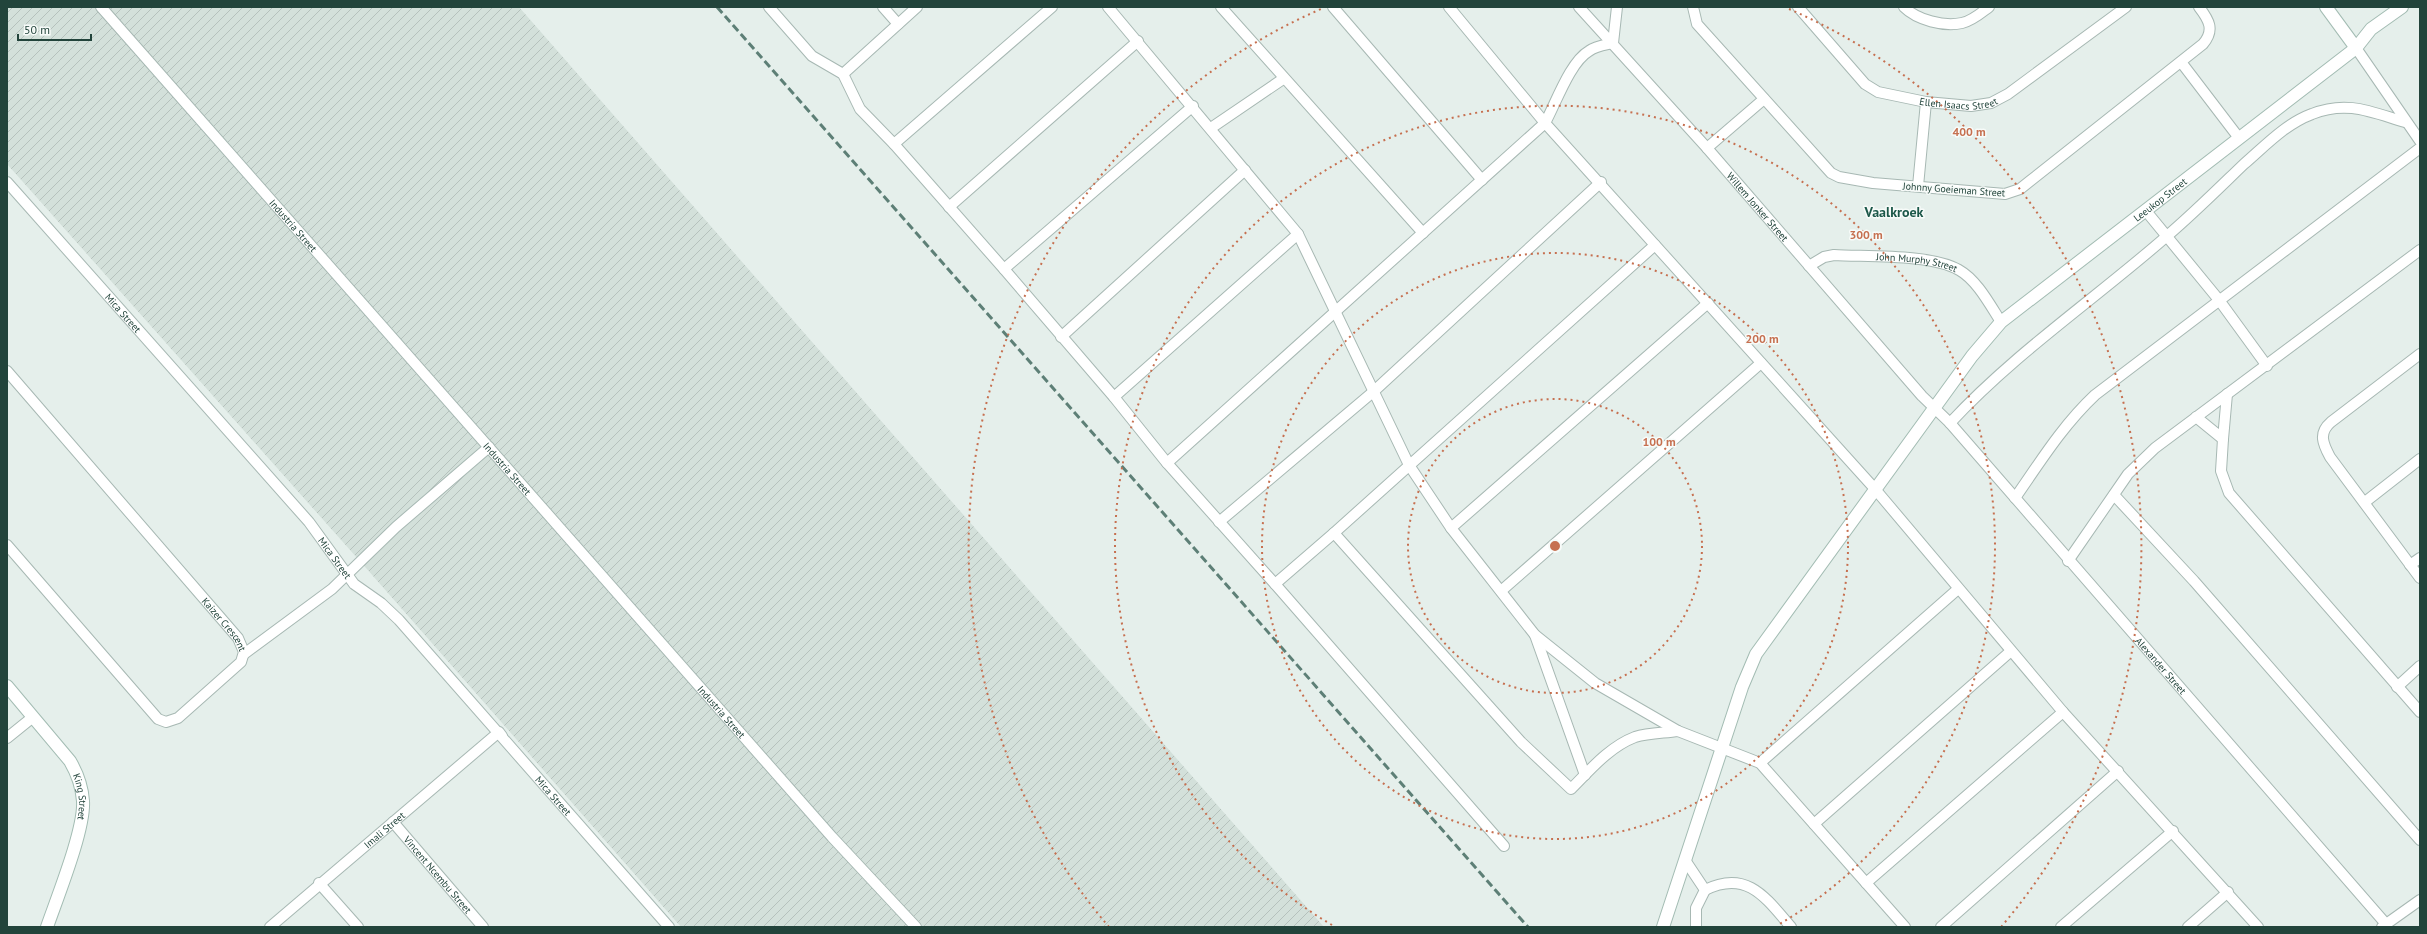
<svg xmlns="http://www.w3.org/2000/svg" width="2427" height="934" font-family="'PT Sans',sans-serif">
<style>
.industrial{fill:url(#industrial-furrows)}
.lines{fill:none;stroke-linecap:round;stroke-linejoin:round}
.street-casing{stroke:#a7b8b3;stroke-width:12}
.secondary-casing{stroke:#a3bcb3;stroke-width:14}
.street{stroke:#fff;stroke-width:10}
.secondary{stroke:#fff;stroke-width:12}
.rail{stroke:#5d7f76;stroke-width:3;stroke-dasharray:8 4;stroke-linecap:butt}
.ring{fill:none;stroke:#c67050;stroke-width:2;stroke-dasharray:2 4}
.labels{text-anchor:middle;stroke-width:3;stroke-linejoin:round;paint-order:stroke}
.street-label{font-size:10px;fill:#22443b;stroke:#f7fbf9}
.district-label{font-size:14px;font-weight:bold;fill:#1c5849;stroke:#f7fbf9}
.centre{fill:#c67050;stroke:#f7fbf9;stroke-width:2}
.ring-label{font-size:12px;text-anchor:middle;font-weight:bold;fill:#c67050;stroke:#f7fbf9;stroke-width:3;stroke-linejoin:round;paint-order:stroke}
</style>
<defs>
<pattern id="industrial-furrows" width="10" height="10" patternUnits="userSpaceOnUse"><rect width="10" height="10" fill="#d3e0da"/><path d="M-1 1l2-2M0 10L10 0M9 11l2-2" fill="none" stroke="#b5c1bc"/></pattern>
</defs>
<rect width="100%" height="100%" fill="#e5efeb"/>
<path class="industrial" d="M7,7H519L1324,927H681L366,568L7,164Z"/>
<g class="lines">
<defs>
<g id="street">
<path id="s1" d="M101,7L832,837L916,927"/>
<path d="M769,7L812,56L843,74L860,109L894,144L1004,269L1114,397L1167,463"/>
<path d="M883,7L898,24"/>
<path d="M1108,7L1298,234L1409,465L1451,528L1535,635L1595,683L1678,731L1760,763L1905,927"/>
<path d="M1221,7L1423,233"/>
<path d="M1333,7L1482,180"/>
<path d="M1449,7L1545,123L1875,489L2063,712L2258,927"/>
<path id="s2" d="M1579,7L1707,148L1922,396L1950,423L2386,924"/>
<path d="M1693,7L1697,24L1831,173L1839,177L1873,183L2005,194L2020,189L2030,181L2203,44C2215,30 2209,20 2199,7"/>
<path id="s3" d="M1798,7L1865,84L1878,92L1926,102L1971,106L1991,103L2008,94L2126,7"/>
<path d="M1904,7C1917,20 1944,27 1962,23C1972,21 1981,13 1989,7"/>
<path d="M2356,48L2420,141"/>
<path d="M2181,62L2239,138"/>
<path d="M843,74L917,7"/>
<path d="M1211,128L1283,79"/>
<path d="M894,144L1052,7"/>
<path d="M1707,148L1764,99"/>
<path id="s4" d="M7,182L309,522L354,584L381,603L399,620L669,927"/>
<path d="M1918,186L1926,102"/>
<path d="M949,207L1138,41"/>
<path d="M2146,211L2219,300L2267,366"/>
<path id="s5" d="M1809,266L1824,257L1834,255C1866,257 1932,254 1959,270C1977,280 1990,305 2001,322"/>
<path d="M1004,269L1193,106"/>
<path d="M1061,337L1245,170"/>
<path d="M2420,354L2331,422C2318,433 2323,444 2330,457L2420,578"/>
<path id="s6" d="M7,371L238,638L244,652L241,662L178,718L166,722L158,719L7,545"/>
<path d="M1114,397L1298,234"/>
<path d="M2196,417L2223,439L2227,394"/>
<path d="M1950,423C2015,353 2095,299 2167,236C2194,213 2219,188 2244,164C2265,146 2285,124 2312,114C2347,100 2371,112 2405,122"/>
<path d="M2223,439L2221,471L2229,493L2420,712"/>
<path d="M2114,495L2194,581L2420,840"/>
<path d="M2015,498C2040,462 2063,425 2095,395L2420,148"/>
<path d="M2365,502L2420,459"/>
<path d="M1219,522L1373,392L1601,182"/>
<path d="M1451,528L1708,303"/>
<path d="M1334,533L1521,742L1571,789C1590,770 1609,747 1635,737C1648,733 1664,733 1678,731"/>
<path d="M2068,561L2128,474L2155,448L2420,250"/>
<path d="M2410,565L2420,558"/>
<path d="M1275,584L1334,533L1655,245"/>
<path d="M1501,591L1761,363"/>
<path d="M1535,635L1585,775"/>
<path d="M244,654L332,589L396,527L489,447"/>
<path d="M2397,687L2420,666"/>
<path d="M7,738L33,717"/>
<path d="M1760,763L1958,589"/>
<path id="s7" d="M393,822L483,927"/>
<path d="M1814,824L2011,651"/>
<path d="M1504,846L1275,584L1167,463L1545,123C1556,103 1570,62 1589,51C1596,46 1605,45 1613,43L1617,7"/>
<path d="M1685,860L1705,890L1696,908V927"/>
<path d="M319,883L358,927"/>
<path d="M1866,883L2063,712"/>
<path d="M1705,890C1747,869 1766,898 1791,927"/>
<path id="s8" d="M270,927L499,732L502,736"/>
<path d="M1941,927L2118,771"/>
<path d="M2061,927L2173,831"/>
<path d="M2188,927L2228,892"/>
<path d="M2382,927L2420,900"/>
</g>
<g id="secondary">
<path d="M2326,7L2356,48"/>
<path id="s9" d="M7,686L70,761C77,773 82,786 83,801C85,829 57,898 47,927"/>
<path id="s10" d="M1663,927L1742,687L1756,654L1972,356L2001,322L2356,48L2371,29L2402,7"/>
</g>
</defs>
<use href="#street" class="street-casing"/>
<use href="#secondary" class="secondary-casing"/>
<use href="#street" class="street"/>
<use href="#secondary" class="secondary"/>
<path class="rail" d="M717,7L1528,927"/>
</g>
<g class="ring">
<circle cx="1555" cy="546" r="147"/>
<circle cx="1555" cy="546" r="293"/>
<path d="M1332 925A440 440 0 1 1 1778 925"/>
<path d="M1109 927A586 586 0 0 1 1321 9M1789 9A586 586 0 0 1 2001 927"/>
</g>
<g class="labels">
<g class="street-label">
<text dy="4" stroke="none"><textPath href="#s3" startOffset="199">Ellen Isaacs Street</textPath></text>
<text transform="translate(1954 189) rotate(4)" y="4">Johnny Goeieman Street</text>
<text dy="4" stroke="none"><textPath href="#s10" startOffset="902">Leeukop Street</textPath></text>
<text dy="4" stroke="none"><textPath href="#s2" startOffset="268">Willem Jonker Street</textPath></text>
<text dy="4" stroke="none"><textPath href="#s1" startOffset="291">Industria Street</textPath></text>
<text dy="4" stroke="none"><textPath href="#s5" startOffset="111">John Murphy Street</textPath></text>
<text dy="4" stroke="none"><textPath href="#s4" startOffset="175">Mica Street</textPath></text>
<text dy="4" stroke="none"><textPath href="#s1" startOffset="615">Industria Street</textPath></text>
<text dy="4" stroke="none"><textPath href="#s4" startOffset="499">Mica Street</textPath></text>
<text dy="4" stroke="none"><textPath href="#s6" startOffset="334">Kaizer Crescent</textPath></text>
<text dy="4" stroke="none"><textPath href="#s2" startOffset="879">Alexander Street</textPath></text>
<text dy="4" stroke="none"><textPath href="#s1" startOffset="939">Industria Street</textPath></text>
<text dy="4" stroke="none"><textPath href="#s4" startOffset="823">Mica Street</textPath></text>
<text dy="4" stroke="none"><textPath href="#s9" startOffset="136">King Street</textPath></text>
<text dy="4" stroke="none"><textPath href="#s8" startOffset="150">Imali Street</textPath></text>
<text dy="4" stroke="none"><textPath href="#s7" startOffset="69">Vincent Ncembu Street</textPath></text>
</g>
<g class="district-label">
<text x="1894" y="217">Vaalkroek</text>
</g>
</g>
<circle cx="1555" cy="546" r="6" class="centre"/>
<g class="ring-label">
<text x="1969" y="136">400 m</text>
<text x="1866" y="239">300 m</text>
<text x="1762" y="343">200 m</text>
<text x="1659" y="446">100 m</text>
</g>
<rect width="2427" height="934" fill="none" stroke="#22443b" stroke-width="16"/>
<path d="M18 34v6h73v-6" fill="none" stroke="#22443b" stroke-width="2"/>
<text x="24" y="34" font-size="12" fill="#22443b" stroke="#f7fbf9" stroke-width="3" paint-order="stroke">50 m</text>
</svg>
